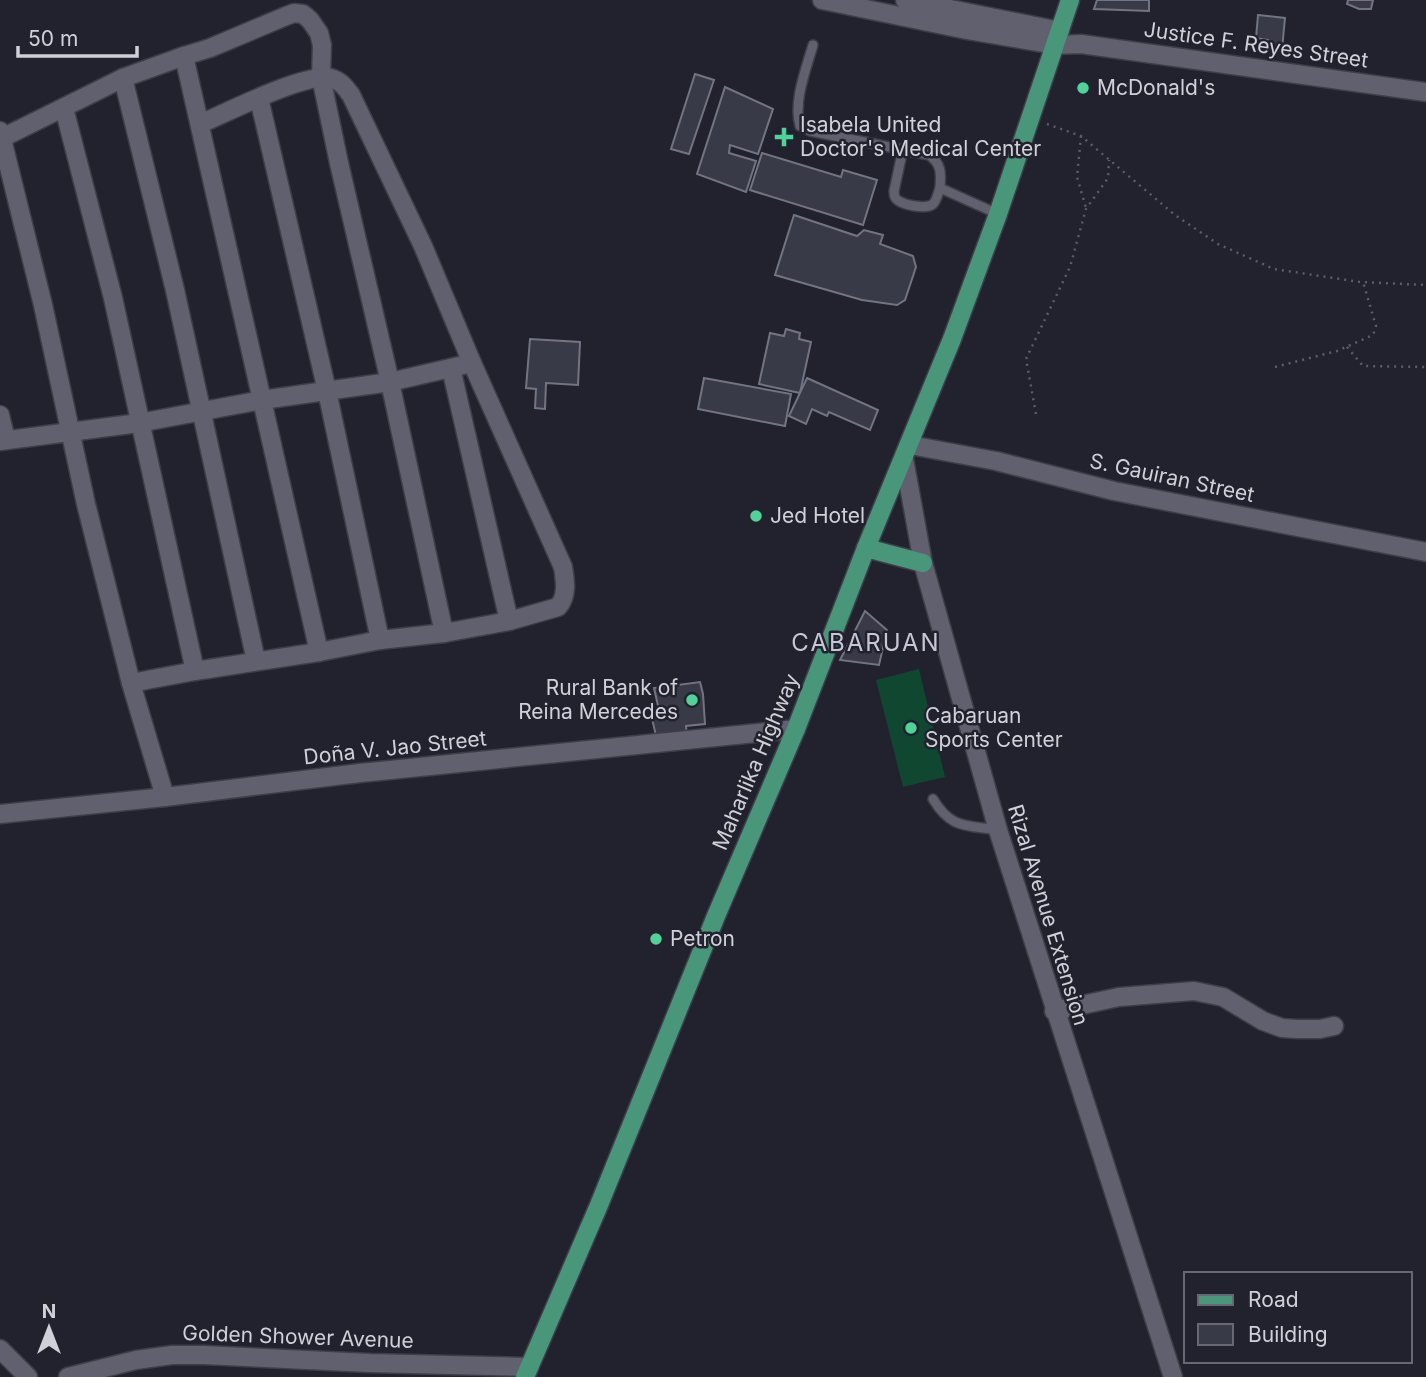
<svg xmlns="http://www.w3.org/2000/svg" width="1426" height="1377" font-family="Inter,sans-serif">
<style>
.green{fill:#0f4730}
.building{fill:#393a47;stroke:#737482;stroke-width:2}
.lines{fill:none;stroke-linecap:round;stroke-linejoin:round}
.service-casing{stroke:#3e3e48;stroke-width:12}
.minor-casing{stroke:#3e3e48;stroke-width:21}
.tertiary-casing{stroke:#3e3e48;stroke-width:21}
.secondary-casing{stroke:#3e3e48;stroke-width:21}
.primary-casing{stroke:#3e3e48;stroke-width:21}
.path{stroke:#5c5d67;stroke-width:2.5;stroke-dasharray:2 5;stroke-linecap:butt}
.service{stroke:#60606e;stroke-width:9}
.minor{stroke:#60606e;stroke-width:18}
.tertiary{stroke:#60606e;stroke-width:18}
.secondary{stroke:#60606e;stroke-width:18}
.primary{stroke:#48977b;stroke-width:18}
.poi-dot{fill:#4fd399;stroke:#21222d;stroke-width:2.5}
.labels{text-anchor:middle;stroke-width:5;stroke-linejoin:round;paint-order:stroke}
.street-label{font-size:21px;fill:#d0d0d8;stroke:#21222d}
.poi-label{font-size:21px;fill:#d0d0d8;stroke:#21222d;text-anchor:start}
.quarter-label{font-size:24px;letter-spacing:2px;fill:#c6c7d6;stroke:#21222d}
</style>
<rect width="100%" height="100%" fill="#21222d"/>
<path class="green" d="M919,669L945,777L903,787L876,680Z"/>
<g class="building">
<path d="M1097,0H1149V11L1094,9Z"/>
<path d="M1348,0H1373L1371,9H1359L1347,4Z"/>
<path d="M1258,15L1285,18L1282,49L1268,47V40L1256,38Z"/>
<path d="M695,74L714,80L689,154L671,149Z"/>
<path d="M725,87L773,109L758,154L730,145L729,153L756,161L746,192L697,174Z"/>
<path d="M762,153L841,177L843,170L877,180L863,225L750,190Z"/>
<path d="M794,215L857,236L864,230L883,235L880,244L913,256L916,267L905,300L897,305L862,300L775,275Z"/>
<path d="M786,329L800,333L799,339L811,342L800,393L759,384L770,333L784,336Z"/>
<path d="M530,339L580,342L578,385L546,383L545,409L535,408L536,389L526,388Z"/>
<path d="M704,378L791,394L785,426L698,409Z"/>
<path d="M807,378L878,410L870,430L829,412L827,416L812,409L806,424L789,416Z"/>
<path d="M865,611L887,630L879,665L840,660Z"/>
<path d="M700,682L703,694L705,724L686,726L687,737L657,740L650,710H659L654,688Z"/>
</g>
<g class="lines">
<defs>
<g id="service">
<path d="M813,45C806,69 793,102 800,126L810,131L929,155C942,164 941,174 940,188L998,214"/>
<path d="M903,149L894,191C894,193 894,195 895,197C898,205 927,210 933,204C937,200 938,193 940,188"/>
<path d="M933,799C951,829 966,825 998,830"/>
</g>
<g id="minor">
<path d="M184,56L319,652"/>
<path d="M123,78L175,290L256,661"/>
<path d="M259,98L327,391L380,640"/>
<path d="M64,108L113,298L195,671"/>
<path d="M0,131L43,305L86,504L131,683L165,797"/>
<path d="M0,139L123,78L184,56L210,48L286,16L294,13L303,14L310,20L319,33L322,45L321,77L339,163L390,382L444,633"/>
<path d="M451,368L509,621"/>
<path d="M0,415L6,440"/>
<path d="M0,441L139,423L262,400L390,382L472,363"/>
<path d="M910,445L996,461L1114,491L1426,552"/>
<path d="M131,683L195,671L319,652L380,640L444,633L509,621L558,607C568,596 565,580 563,567L472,363L423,246L351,95C345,87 341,81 331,78C306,72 226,113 200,124"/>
<path d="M0,814L165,797L360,773L796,729"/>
<path d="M1054,1011L1119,997L1194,991L1223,997L1263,1021L1282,1028L1297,1029H1320L1334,1026"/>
<path d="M0,1349L28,1377"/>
</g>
<g id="tertiary">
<path d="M822,0L967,30L1055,45"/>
<path d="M905,0L1060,31"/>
<path d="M68,1377L136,1360L172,1355H204L370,1363L529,1367"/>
</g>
<g id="secondary">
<path d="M1055,45L1081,44L1426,92"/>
<path d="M904,459L923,563L998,830L1173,1377"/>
</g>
<g id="primary">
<path d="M866,548L923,563"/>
<path d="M525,1377L599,1205L716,916L796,729L866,548L952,339L998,214L1070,0"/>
</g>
</defs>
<use href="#service" class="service-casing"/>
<use href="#minor" class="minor-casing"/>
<use href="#tertiary" class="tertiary-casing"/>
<use href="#secondary" class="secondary-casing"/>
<use href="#primary" class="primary-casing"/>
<g class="path">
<path d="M1047,124L1081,136L1175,215L1218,244L1274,269L1360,282L1426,285"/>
<path d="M1081,136L1077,177L1086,208"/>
<path d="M1347,347L1363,366L1426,367"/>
<path d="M1275,367L1337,351L1373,335L1376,326L1363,282"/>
<path d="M1036,414L1026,359L1070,267L1086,209L1108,178L1109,160"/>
</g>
<use href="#service" class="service"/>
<use href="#minor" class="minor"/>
<use href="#tertiary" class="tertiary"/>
<use href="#secondary" class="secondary"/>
<use href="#primary" class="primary"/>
</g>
<g class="poi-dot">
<circle cx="1083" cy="88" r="7"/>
<path d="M780.5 126.5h7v7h7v7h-7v7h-7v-7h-7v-7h7z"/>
<circle cx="756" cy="516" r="7"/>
<circle cx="692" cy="700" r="7"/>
<circle cx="911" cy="728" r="7"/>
<circle cx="656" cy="939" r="7"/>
</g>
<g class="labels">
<g class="street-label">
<text transform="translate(1256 45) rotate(8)" y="7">Justice F. Reyes Street</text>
<text transform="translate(1172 478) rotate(12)" y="7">S. Gauiran Street</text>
<text transform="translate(395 748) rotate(-6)" y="7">Doña V. Jao Street</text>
<text transform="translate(756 762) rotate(-67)" y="7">Maharlika Highway</text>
<text transform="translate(1048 915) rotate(73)" y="7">Rizal Avenue Extension</text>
<text transform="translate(298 1337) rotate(2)" y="7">Golden Shower Avenue</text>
</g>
<g class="poi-label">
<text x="1097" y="95">McDonald's</text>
<text x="800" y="132">Isabela United<tspan x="800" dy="24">Doctor's Medical Center</tspan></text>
<text x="770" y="523">Jed Hotel</text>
<text x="678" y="695" text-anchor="end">Rural Bank of<tspan x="678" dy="24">Reina Mercedes</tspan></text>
<text x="925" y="723">Cabaruan<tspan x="925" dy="24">Sports Center</tspan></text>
<text x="670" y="946">Petron</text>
</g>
<g class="quarter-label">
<text x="866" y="651">CABARUAN</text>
</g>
</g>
<rect x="1184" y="1272" width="228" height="91" fill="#21222d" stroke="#676871" stroke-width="2"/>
<rect x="1198" y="1295" width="35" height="10" fill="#48977b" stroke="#676871" stroke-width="2"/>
<text x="1248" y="1307" font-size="21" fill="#d0d0d8">Road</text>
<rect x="1198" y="1324" width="35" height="21" fill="#393a47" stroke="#676871" stroke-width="2"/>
<text x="1248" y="1342" font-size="21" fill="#d0d0d8">Building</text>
<g transform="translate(49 1328)" stroke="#21222d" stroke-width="5" paint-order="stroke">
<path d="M0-5L12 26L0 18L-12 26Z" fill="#d0d0d8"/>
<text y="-10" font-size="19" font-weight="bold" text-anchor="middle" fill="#d0d0d8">N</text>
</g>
<path d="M18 46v10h119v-10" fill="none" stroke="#d0d0d8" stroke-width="3.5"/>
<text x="28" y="46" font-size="21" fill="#d0d0d8" stroke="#21222d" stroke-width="5" paint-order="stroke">50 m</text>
</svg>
